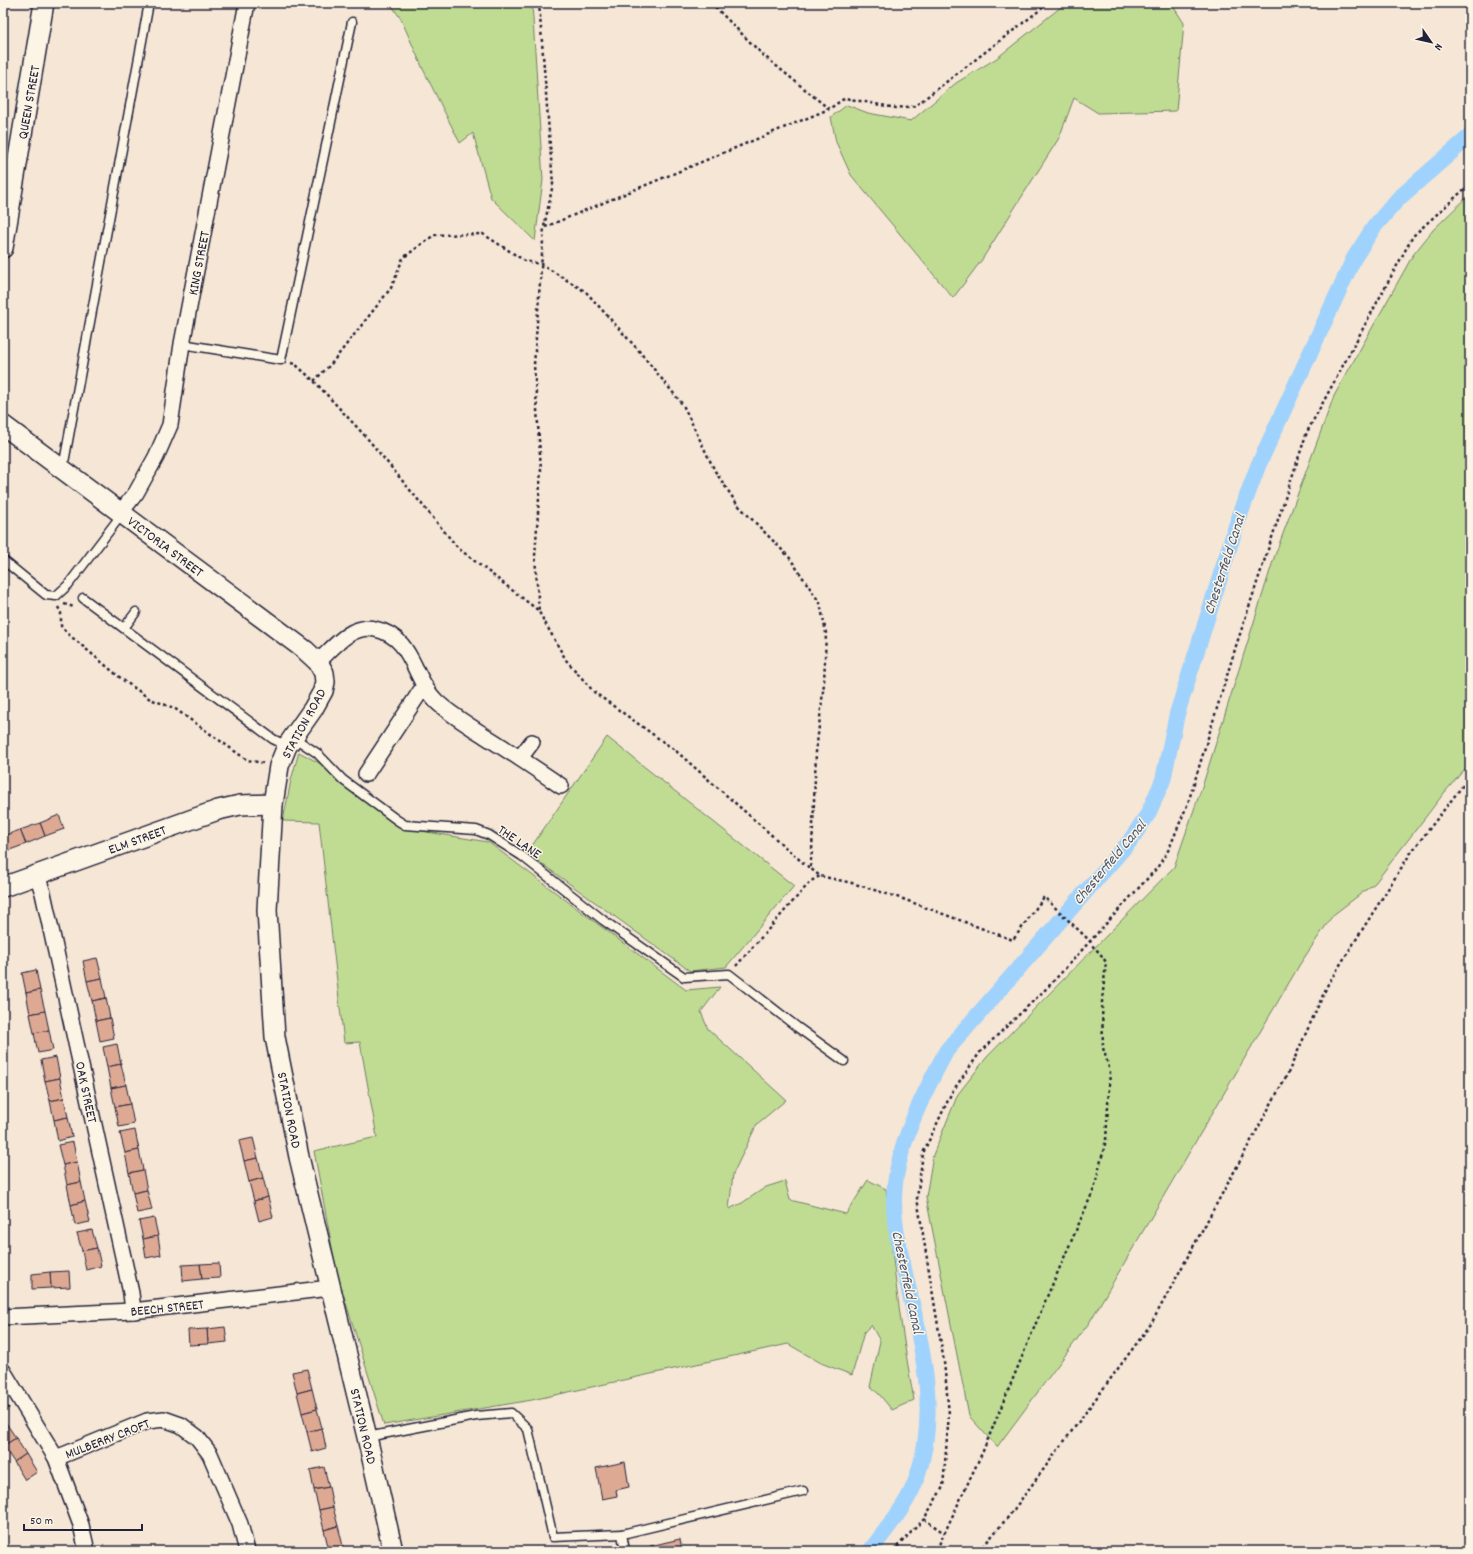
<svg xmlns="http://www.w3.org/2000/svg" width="1473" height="1554" font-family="Dekko,sans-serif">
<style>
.green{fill:#c0dc93;stroke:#717f67}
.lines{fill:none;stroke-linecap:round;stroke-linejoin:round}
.canal{stroke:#9fd2fd;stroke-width:16}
.building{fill:#dea993;stroke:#22223b}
.service-casing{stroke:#22223b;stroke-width:11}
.minor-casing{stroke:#22223b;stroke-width:18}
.tertiary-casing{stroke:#22223b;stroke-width:22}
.path{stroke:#22223b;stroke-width:2.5;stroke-dasharray:3 3;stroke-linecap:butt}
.service{stroke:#fcf5e5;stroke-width:8}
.minor{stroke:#fcf5e5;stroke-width:15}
.tertiary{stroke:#fcf5e5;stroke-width:19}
.labels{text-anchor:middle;stroke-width:3;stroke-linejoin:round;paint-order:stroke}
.street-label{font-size:14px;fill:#22223b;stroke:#fcf5e5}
.water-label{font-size:15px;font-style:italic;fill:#485775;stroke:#fcf5e5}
</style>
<rect width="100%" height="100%" fill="#f6e6d5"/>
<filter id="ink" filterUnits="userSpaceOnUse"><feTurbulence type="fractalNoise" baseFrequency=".025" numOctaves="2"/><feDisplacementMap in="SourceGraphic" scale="8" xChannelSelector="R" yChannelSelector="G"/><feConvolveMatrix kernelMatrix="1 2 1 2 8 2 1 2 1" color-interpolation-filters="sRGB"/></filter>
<g filter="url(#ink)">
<g class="green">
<path d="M390,3H532L543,180L535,241L491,198L473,133L460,143L423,69L401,19Z"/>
<path d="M1066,3H1171L1184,23L1176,111L1098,113L1074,98L1059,138L981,261L953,298L851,175L836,142L831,117L847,105L868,113L911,121L956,83L997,58Z"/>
<path d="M1470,194V763L1444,793L1375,883L1333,915L1300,964L1089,1323L997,1447L969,1416L926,1197L933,1155L958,1094L987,1057L1174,867L1204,781L1274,558L1334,396L1413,255L1433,230Z"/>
<path d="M607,737L794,886L726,967L690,971L527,853Z"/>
<path d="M299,752L321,764L403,828L488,842L686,990L720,987L701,1012L708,1029L786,1100L757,1124L733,1174L729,1209L742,1203L766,1187L785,1181L790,1200L846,1214L868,1180L886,1189C892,1260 901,1330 914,1400L892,1410L879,1394L870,1387L880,1341L871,1325L864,1332L852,1375L821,1363L788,1344L532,1400L384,1425L337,1274L314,1151L377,1137L360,1042L344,1043L319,822L283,821L291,780Z"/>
</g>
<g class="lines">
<path class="canal" d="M870,1551C886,1529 907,1506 916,1480C938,1419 925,1357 910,1295C903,1264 894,1233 894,1200C894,1151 924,1092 947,1050L1130,841L1148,814L1163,780L1177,714L1237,523L1258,466L1354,258L1374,227L1398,199L1470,136"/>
</g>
<g class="building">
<path d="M59,815L64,829L45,836L40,823Z"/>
<path d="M40,823L45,836L26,844L20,830Z"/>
<path d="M20,830L26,844L7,851L3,836Z"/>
<path d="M97,958L102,978L87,981L83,961Z"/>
<path d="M36,970L40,990L26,993L22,973Z"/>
<path d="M102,978L106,998L92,1001L87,981Z"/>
<path d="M40,990L45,1011L30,1014L26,993Z"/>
<path d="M106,998L110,1018L96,1021L92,1001Z"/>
<path d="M45,1011L49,1030L34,1033L30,1014Z"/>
<path d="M110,1018L114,1038L100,1041L96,1021Z"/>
<path d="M49,1030L53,1050L38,1053L34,1033Z"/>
<path d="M117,1044L121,1064L107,1067L103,1047Z"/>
<path d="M56,1057L60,1078L45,1081L41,1060Z"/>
<path d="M121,1064L126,1085L111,1088L107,1067Z"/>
<path d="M60,1078L64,1098L50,1101L45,1081Z"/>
<path d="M126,1085L130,1104L115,1107L111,1088Z"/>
<path d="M64,1098L68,1117L54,1120L50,1101Z"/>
<path d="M130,1104L134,1124L119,1127L115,1107Z"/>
<path d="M68,1117L72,1137L58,1141L54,1120Z"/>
<path d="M135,1130L139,1150L125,1153L120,1133Z"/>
<path d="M253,1138L258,1158L244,1161L239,1141Z"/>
<path d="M73,1142L77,1162L63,1165L58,1145Z"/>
<path d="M139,1150L143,1170L129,1173L125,1153Z"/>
<path d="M258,1158L263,1178L249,1182L244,1161Z"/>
<path d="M77,1162L81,1182L67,1185L63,1165Z"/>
<path d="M143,1170L147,1190L133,1193L129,1173Z"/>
<path d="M263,1178L268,1197L254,1201L249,1182Z"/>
<path d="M81,1182L85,1201L71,1205L67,1185Z"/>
<path d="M147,1190L152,1210L137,1213L133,1193Z"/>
<path d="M268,1197L273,1217L259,1221L254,1201Z"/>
<path d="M85,1201L90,1222L75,1225L71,1205Z"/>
<path d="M154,1218L158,1236L143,1239L139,1221Z"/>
<path d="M92,1230L97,1248L82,1251L77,1233Z"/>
<path d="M158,1236L161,1255L146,1258L143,1239Z"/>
<path d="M97,1248L101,1266L86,1270L82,1251Z"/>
<path d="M219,1263L220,1278L202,1279L200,1264Z"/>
<path d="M200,1264L202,1279L183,1281L182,1265Z"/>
<path d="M69,1271L70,1287L51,1288L50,1272Z"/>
<path d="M50,1272L51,1288L32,1289V1274Z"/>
<path d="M225,1327L227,1342L208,1344L207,1329Z"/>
<path d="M207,1329L208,1344L189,1345L188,1330Z"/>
<path d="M307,1369L312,1389L297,1393L292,1372Z"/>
<path d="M312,1389L317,1409L302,1413L297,1393Z"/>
<path d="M317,1409L322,1428L307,1432L302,1413Z"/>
<path d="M4,1420L16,1438L3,1446V1421Z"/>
<path d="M322,1428L326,1448L312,1452L307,1432Z"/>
<path d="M16,1438L26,1454L14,1462L3,1446Z"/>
<path d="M26,1454L37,1472L25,1480L14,1462Z"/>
<path d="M625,1462L629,1487L616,1490L617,1496L602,1499L596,1468Z"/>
<path d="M324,1467L329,1487L314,1490L310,1470Z"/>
<path d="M329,1487L333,1507L319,1510L314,1490Z"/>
<path d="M333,1507L338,1526L324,1530L319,1510Z"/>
<path d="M338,1526L343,1546L329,1550L324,1530Z"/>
<path d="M680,1539L682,1551H651L650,1546Z"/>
</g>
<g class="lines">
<defs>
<g id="service">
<path d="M182,344L281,360L352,22"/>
<path d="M63,468L149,3"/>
<path d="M3,560L46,595L56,596L68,585L122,514"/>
<path d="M83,598L273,739L287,746"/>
<path d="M124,628L136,612"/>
<path d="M293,737L317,753L343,780L397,820L405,825L476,830L489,835L522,856L603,920L684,977L729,974L797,1027L844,1061"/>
<path d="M367,1437L476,1416L511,1413L528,1429L553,1537L622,1534L803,1491"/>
<path d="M622,1534L625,1551"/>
</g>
<g id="minor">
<path d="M121,512L136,493L156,457L170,425L182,344L247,3"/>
<path d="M318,662C334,647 351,624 375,629C414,637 412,678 436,701C448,713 470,726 485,736C511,752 536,769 561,786"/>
<path d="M520,758L532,742"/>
<path d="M366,774L424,686"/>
<path d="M37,875L43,893L131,1293L133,1311"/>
<path d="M3,1317L133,1311L330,1288"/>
<path d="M3,1371L56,1458L81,1525L87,1551"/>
<path d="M56,1458L147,1421L164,1419L181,1425L197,1437L210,1454L240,1524L247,1551"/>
</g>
<g id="tertiary">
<path d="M3,248L44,3"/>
<path d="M3,425L305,650L318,662L324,673L325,682L323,691L313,709L287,746L279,766L273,804L267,910L275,1037L299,1157L367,1437L393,1551"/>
<path d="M3,887L218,810L240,805L273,804"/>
</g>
</defs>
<use href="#service" class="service-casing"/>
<use href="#minor" class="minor-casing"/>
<use href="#tertiary" class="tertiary-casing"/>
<g class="path">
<path d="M539,3L553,184L544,227L534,365L541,469L535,556L539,612L566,660L594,692L676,751L801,861L820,876L852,883L903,899L1013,940L1044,897L1090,941L1094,948L1099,952L1106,962L1102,1002L1103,1048L1110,1071L1106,1140L1094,1189L1046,1299L983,1451L936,1551"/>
<path d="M711,3L763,55L829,109L845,98L896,108L915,106L1049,3"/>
<path d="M545,227L829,109"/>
<path d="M291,363L295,364L314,381L367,438L458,548L539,611"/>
<path d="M314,381L331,364L391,288L403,258L434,235L483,234L525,261L541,264L586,292L640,352L683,405L715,471L737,504L789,557L820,603L826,633L824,683L816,752L812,851L810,868"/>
<path d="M64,604L74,607"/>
<path d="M58,607L61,613V626L68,634L123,680L150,699L174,708L247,760L263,763"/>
<path d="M736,966L811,881L820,876"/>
<path d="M3,1412L9,1407"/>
<path d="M924,1519L944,1533"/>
<path d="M893,1551L924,1519L943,1487L949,1414L944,1362L917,1198L923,1153L952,1092L981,1051L1050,985L1157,868L1169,849L1188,803L1236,646L1307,432L1413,236L1470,184"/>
<path d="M979,1551L1009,1516L1151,1324L1288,1073L1328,984L1410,854L1470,776"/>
</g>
<use href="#service" class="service"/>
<use href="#minor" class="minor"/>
<use href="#tertiary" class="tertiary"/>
</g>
</g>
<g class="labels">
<g class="street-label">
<text transform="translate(28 102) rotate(-80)" y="5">QUEEN STREET</text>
<text transform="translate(198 263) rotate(-79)" y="5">KING STREET</text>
<text transform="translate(166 546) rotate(37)" y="5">VICTORIA STREET</text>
<text transform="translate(303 723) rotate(-61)" y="5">STATION ROAD</text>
<text transform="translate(137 839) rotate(-20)" y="5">ELM STREET</text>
<text transform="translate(520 841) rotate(34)" y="5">THE LANE</text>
<text transform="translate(87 1092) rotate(78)" y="5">OAK STREET</text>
<text transform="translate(290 1110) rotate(79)" y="5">STATION ROAD</text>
<text transform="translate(167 1307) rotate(-6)" y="5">BEECH STREET</text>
<text transform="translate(364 1426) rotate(77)" y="5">STATION ROAD</text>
<text transform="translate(107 1438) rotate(-21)" y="5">MULBERRY CROFT</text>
</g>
<g class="water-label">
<text transform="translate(1224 564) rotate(-72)" y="5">Chesterfield Canal</text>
<text transform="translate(1109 862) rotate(-50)" y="5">Chesterfield Canal</text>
<text transform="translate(908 1282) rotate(78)" y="5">Chesterfield Canal</text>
</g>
</g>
<rect width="1473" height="1554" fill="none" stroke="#fcf5e5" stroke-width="16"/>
<rect x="8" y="8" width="1457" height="1538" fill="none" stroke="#22223b" stroke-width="1.5" filter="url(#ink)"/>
<g transform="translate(1431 42) rotate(124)" stroke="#fcf5e5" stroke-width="3" paint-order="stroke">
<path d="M0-3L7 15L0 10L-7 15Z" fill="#22223b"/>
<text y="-6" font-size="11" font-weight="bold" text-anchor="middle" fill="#22223b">N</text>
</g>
<path d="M24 1524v6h118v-6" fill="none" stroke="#22223b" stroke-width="2"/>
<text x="30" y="1524" font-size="12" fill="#22223b" stroke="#fcf5e5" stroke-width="3" paint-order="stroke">50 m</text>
</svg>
